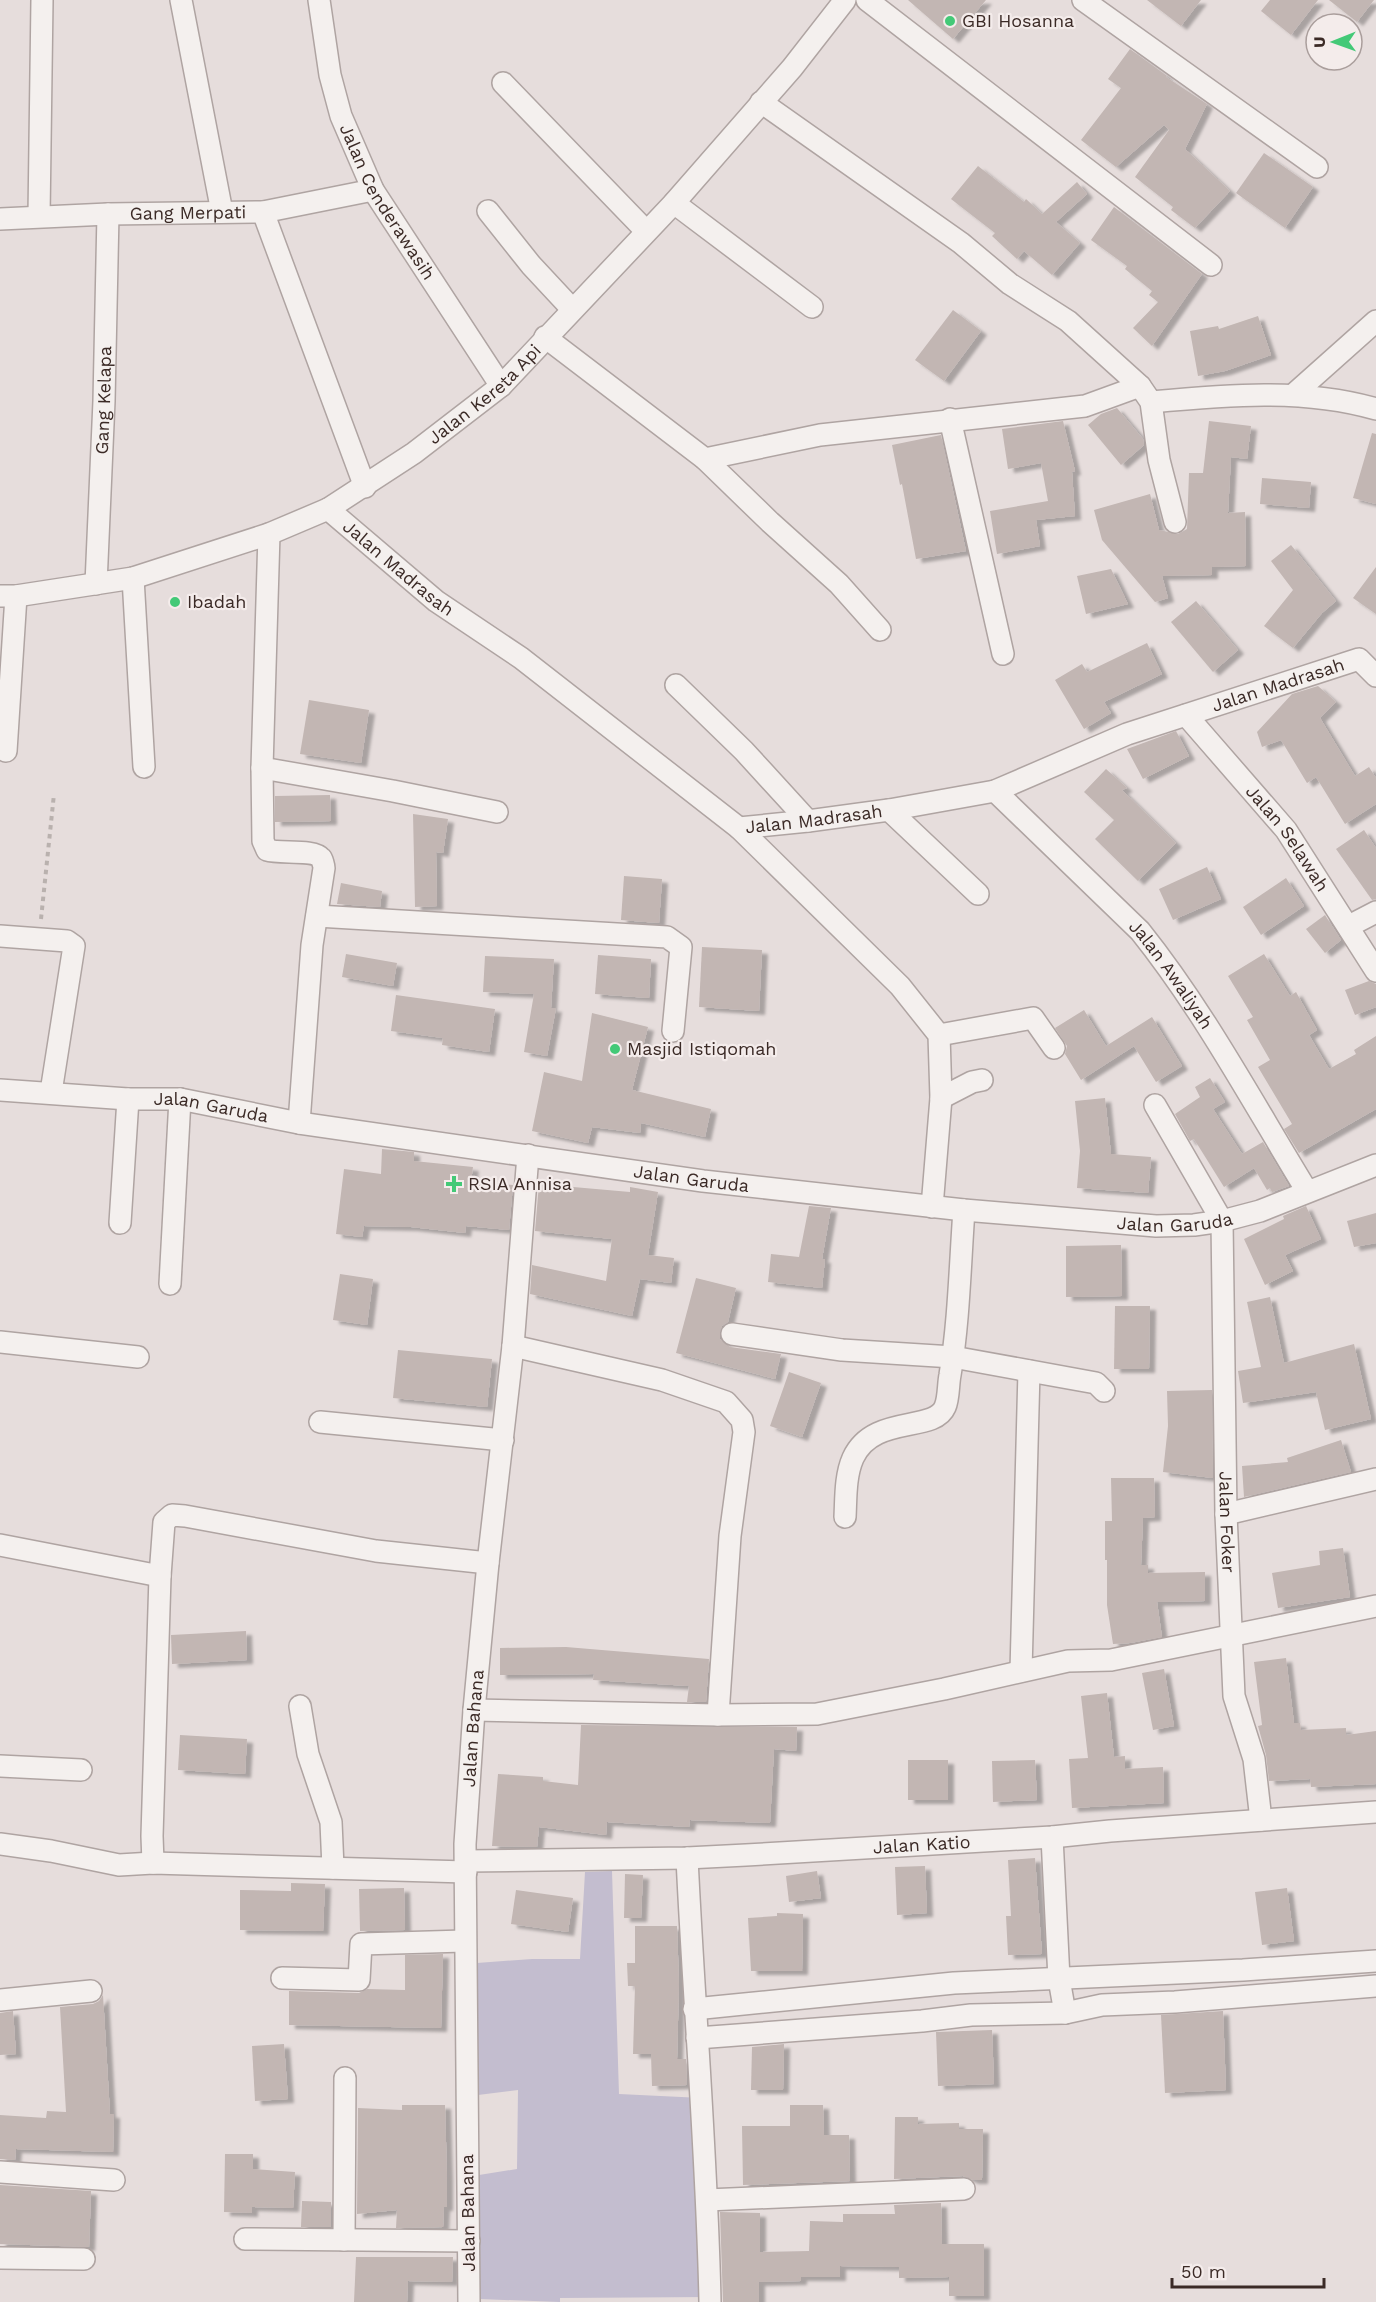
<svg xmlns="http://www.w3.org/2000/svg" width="1376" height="2302" font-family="'Work Sans',sans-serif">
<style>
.green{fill:#c3bdcf}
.building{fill:#c2b6b3;filter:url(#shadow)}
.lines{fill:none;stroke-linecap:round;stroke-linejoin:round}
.minor-casing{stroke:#afa4a2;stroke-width:24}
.path{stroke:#b9b1ae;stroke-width:4;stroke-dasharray:4.5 4.5;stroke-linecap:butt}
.minor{stroke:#f4f0ee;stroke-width:21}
.poi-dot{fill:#43c977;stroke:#f4eceb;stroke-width:2}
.labels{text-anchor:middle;stroke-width:4.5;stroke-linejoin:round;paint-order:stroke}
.poi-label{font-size:18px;fill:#3b2a26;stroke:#f4eceb;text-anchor:start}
.street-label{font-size:18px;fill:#3b2a26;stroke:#f4eceb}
</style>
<defs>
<filter id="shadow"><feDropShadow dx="6" dy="4" stdDeviation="1.5" flood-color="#0004"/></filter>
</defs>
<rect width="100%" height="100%" fill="#e6dddc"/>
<path class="green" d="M612,1871L619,2094L702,2098L710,2297L560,2298V2302L480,2299L479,2175L517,2169L518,2090L478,2095L477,1963L532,1959H580L585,1872Z"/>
<g class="building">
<path d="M908,0H986L953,39Z"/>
<path d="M1147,0H1201L1181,26Z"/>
<path d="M1270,0H1318L1291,35L1261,11Z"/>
<path d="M1329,0H1374L1357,22Z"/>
<path d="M1130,49L1167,76L1166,77L1207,104L1185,149L1230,191L1195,228L1171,210L1173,207L1135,177L1169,130L1164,125L1116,167L1081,140L1121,88L1108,79Z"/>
<path d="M1264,153L1313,187L1285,228L1236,193Z"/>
<path d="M978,166L1024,202L1026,199L1042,214L1077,182L1087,194L1056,222L1080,243L1052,275L1024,251L1017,259L992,236L995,233L951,199Z"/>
<path d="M1114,207L1202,274L1152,346L1133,328L1158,302L1149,295L1152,291L1125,269L1127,266L1091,240Z"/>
<path d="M953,310L981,331L944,381L915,360Z"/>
<path d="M1258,316L1271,355L1225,371L1198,376L1190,331L1218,326L1219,329Z"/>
<path d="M1117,408L1143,439L1144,445L1121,465L1088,425L1101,414Z"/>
<path d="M1063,421L1075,471L1072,472L1075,516L1036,520L1040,546L997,554L990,511L1048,501L1041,463L1008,469L1002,429Z"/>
<path d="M1209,421L1251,426L1247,459L1231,457L1228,513L1245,512L1246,566L1212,567V575L1162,576L1168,598L1155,602L1102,540L1094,510L1150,494L1159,530L1178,534L1187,529L1189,473H1203Z"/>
<path d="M1372,433L1376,434V504L1353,498Z"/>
<path d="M941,435L966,551L916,559L902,484L900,485L892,445Z"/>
<path d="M1262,478L1311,482L1309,508L1260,504Z"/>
<path d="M1291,545L1336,601L1322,613L1293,648L1264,626L1293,590L1271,561Z"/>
<path d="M1376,567V614L1353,598Z"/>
<path d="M1111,569L1128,604L1086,614L1077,576Z"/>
<path d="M1196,601L1238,650L1213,672L1171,622Z"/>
<path d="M1147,643L1162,674L1104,702L1111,713L1084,729L1055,680L1082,664L1087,672Z"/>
<path d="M1318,686L1336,702L1320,718L1355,776L1369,767L1376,778V804L1345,824L1316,777L1307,783L1281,740L1262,747L1257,732L1292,694Z"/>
<path d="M309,700L369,710L361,763L300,754Z"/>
<path d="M1176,731L1189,756L1143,779L1127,749Z"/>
<path d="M1106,769L1127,788L1122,790L1176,843L1138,881L1095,839L1114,820L1084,792Z"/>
<path d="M330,795L331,821L275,822V796Z"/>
<path d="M413,814L448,819L443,853L436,852L437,906L415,907Z"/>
<path d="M1364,830L1376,848V899L1372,900L1336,849Z"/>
<path d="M1207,867L1221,899L1173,920L1159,889Z"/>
<path d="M624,876L662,879L659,923L621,920Z"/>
<path d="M1286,878L1304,906L1261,935L1243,907Z"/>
<path d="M341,883L382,891L380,907L337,904Z"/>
<path d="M1325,915L1341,940L1325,953L1306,929Z"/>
<path d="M702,947L762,950L759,1011L699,1007Z"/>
<path d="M346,954L397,963L393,986L342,977Z"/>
<path d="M1264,954L1290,996L1296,992L1317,1030L1309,1035L1329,1069L1356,1054L1354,1050L1376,1036V1109L1299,1153L1284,1129L1292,1124L1258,1067L1270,1060L1247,1020L1253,1017L1228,976Z"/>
<path d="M598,955L651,959L649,998L595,994Z"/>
<path d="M485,956L554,959L551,1008H556L547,1056L524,1052L534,994L483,992Z"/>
<path d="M1369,981L1376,984V1007L1355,1015L1345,990Z"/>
<path d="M396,995L495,1009L489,1052L442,1045L443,1038L391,1031Z"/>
<path d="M1084,1010L1106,1046L1152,1017L1182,1066L1156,1082L1134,1046L1081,1080L1065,1054L1067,1046L1055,1028Z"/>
<path d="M592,1013L648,1027L632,1090L711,1109L705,1137L641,1123L640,1133L592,1127L588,1143L532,1131L544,1072L582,1081Z"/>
<path d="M1210,1078L1225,1102L1213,1109L1242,1154L1263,1142L1289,1186L1272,1192L1270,1188L1267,1190L1254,1168L1224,1187L1194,1139L1190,1141L1175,1114L1200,1097L1195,1087Z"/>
<path d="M1105,1098L1111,1154L1151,1157L1148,1193L1077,1188L1080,1151L1075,1101Z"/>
<path d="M382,1149L414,1152V1161L473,1167L471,1181L513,1185L509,1230L466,1226L465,1233L411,1227L364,1226L362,1237L336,1234L344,1169L381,1174Z"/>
<path d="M539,1184L630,1192V1187L658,1192L648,1255L674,1258L671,1283L640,1279L632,1316L530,1294L532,1265L606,1281L612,1239L535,1231Z"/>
<path d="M809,1206L831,1208L822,1259H825L822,1288L768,1282L771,1254L799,1257Z"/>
<path d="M1306,1206L1321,1239L1285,1255L1293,1271L1265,1285L1244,1239L1284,1219L1283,1216Z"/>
<path d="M1376,1213V1243L1354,1247L1347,1221Z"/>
<path d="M1121,1245L1122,1296L1066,1297V1246Z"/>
<path d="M340,1274L373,1279L367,1325L333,1320Z"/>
<path d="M696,1278L736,1288L728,1322L722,1326L720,1332V1339L730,1347L781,1354L775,1379L676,1353Z"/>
<path d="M1270,1297L1284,1363L1354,1344L1371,1419L1325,1430L1316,1392L1243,1403L1238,1371L1261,1367L1247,1302Z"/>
<path d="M1115,1306H1150L1149,1369H1114Z"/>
<path d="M398,1350L492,1359L487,1407L393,1398Z"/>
<path d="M789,1372L821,1383L802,1437L770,1426Z"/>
<path d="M1212,1390L1213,1478L1163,1472L1168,1426L1167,1391Z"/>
<path d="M1341,1440L1351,1472L1244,1497L1242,1466L1288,1462L1287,1458Z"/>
<path d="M1111,1478H1154L1155,1517L1143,1518L1141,1565H1148V1573L1205,1572V1601L1157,1602L1162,1637L1130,1643L1113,1644L1107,1605V1560H1105V1521H1112Z"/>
<path d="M1343,1548L1350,1597L1278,1608L1272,1573L1320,1565L1319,1551Z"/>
<path d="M246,1631L247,1660L172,1664L171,1635Z"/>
<path d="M566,1647L709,1659L706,1702H687L689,1686L593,1680L594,1674L500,1675V1648Z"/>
<path d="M1286,1658L1294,1723H1300L1301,1730L1346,1728V1735L1376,1731V1784L1311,1787L1310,1779L1269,1781L1266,1755L1258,1726L1262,1725L1254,1662Z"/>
<path d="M1164,1669L1174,1726L1153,1730L1142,1673Z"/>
<path d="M1107,1693L1114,1757L1125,1756V1769L1163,1767L1164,1803L1072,1808L1069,1759L1088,1758L1081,1696Z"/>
<path d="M581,1725L797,1727L796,1751L774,1749L770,1823L690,1820L689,1827L607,1822L606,1835L539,1827L537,1847L492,1846L498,1774L543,1777V1781L578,1785Z"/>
<path d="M180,1735L247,1739L245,1774L178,1770Z"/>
<rect x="908" y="1760" width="40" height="40"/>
<path d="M1035,1760L1037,1800L993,1802L992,1761Z"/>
<path d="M1035,1858L1042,1954L1008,1955L1006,1916H1011L1008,1860Z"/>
<path d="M925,1866L927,1913L897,1915L895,1867Z"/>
<path d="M817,1871L821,1898L789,1902L786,1876Z"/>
<path d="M625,1874L643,1875L641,1918H624Z"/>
<path d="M291,1883L325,1884L323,1931L240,1930V1890L291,1891Z"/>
<path d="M404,1888L405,1930L360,1931L359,1889Z"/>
<path d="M1287,1888L1294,1941L1262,1945L1255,1892Z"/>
<path d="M516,1890L573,1898L568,1932L511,1924Z"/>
<path d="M777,1913L803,1914L802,1971H751L748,1918L777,1916Z"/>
<path d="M635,1926H677L679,1984L677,2059H686L687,2085L652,2086L651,2054H633L635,1986H628L627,1963H635Z"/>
<path d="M443,1954L441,2028L289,2025V1991L359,1993L367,1989L405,1990V1955Z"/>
<path d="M103,1995L110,2114H114L113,2152L16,2149L15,2160L0,2159V2115L46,2118L47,2111L66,2112L60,2007L93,2004L99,2001Z"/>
<path d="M13,2011L16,2054L0,2055V2013Z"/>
<path d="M1223,2011L1226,2090L1165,2093L1161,2015Z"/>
<path d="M992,2030L994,2084L938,2086L936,2032Z"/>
<path d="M284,2044L288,2099L255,2101L252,2046Z"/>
<path d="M784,2044L783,2090H751L752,2047Z"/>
<path d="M402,2105H445L447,2177V2207H444L443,2227L396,2228L397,2210L357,2214L358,2108L402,2110Z"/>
<path d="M790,2105H823L824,2135H849L850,2181L743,2185L742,2126H790Z"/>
<path d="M895,2117H918V2124L959,2123V2129H983L982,2180H973L963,2176L894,2179Z"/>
<path d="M225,2154H253V2169L295,2172L293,2208L252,2207V2213L224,2212Z"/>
<path d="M0,2185L91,2191L89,2247L0,2244Z"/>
<path d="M302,2201L331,2202V2227H301Z"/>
<path d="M941,2203L942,2244H984V2296H949V2277L899,2278V2267L840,2266V2277H801V2281L759,2282V2302H723L720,2212L760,2213V2252L809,2251L810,2221L843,2222V2214H895L894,2205Z"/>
<path d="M356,2257H453L452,2282L408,2281L407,2302H354Z"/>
</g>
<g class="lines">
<defs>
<g id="minor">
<path d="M181,0L222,212"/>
<path id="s1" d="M319,0L330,75L341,116L373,190L501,386"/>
<path d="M867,0L1211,265"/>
<path d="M1083,0L1317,167"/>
<path d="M503,83L646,231"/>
<path d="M761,102L961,243L1010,284L1068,321L1140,386L1151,402L1159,460L1175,522"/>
<path d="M674,203L812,307"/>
<path d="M488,211L531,265L572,309"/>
<path d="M263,212L365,487"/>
<path d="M39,216L42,0"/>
<path id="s2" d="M0,219L108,214L263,212L373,190"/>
<path d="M545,337L705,459L770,522L839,584L880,630"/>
<path d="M1293,395L1376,321"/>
<path d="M1151,402C1226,395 1303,388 1376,409"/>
<path d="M950,419L1003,654"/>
<path d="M705,459L820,435L1085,406L1140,386"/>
<path id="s3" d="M328,509L436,601L521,658L739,828L808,821L889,810L995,791L1127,734L1359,659L1376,676"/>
<path d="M269,534L262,768L263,841L267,850C280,854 314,849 321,858C322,859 324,866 324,868L312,945L299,1123"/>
<path d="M133,578L144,767"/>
<path id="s4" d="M96,584L104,401L108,214"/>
<path id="s5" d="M0,596H16L133,578L269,534L328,509L414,453L501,386L674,203L792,68L845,0"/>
<path d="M676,685L744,751L808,821"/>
<path id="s6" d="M1186,715L1286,830L1376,971"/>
<path d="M6,751L16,596"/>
<path d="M262,768L393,791L497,812"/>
<path id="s7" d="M995,791L1140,931C1204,1011 1253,1103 1307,1191"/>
<path d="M889,810L978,894"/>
<path d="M739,828L900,986L939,1035L941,1098L932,1207"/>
<path d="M317,916L667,937L681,947L673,1031"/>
<path d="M1349,926L1376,912"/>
<path d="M0,936L67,941L74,946L51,1092"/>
<path d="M939,1035L1033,1018L1054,1048"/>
<path id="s8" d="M0,1090L128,1099H180L299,1123L703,1181L964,1210L1156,1226L1194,1225L1222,1221L1260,1211L1376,1165"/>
<path d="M941,1098L972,1082L982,1080"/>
<path id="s9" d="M1155,1105L1222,1221L1226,1514L1234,1696L1254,1759L1261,1820"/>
<path d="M120,1223L128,1099"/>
<path d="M170,1284L180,1099"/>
<path d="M732,1334L842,1350L953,1357L1096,1383L1104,1391"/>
<path d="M0,1342L138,1357"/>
<path d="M513,1346L662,1380L726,1402L742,1420L744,1432L730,1536L718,1715"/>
<path d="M320,1422L503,1440"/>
<path d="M1226,1514L1376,1479"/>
<path d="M845,1517C846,1499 845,1476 853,1458C873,1414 934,1433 945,1407C949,1398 948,1385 950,1375C959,1321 960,1265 964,1210"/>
<path d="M0,1545L160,1576"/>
<path d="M1021,1671L1029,1371"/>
<path d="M300,1706L308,1754L331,1822L333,1868"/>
<path d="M474,1710L718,1715L817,1714L944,1689L1068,1661L1111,1660L1376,1606"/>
<path d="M0,1766L81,1770"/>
<path d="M1052,1837L1059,1979L1065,2013"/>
<path d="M0,1844L51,1851L119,1865L153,1863L466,1872"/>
<path d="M687,1858C694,2006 707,2154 710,2302"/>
<path id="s10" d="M466,1861L687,1858L746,1855L1052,1837L1110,1831L1376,1812"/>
<path d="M153,1863L152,1836L160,1576L164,1522L172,1515L185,1516L376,1551L488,1563"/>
<path d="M282,1978L359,1980L361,1944L464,1941"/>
<path d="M0,2000L91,1991"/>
<path d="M694,2009L954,1983L1243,1970L1376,1961"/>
<path d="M697,2038L922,2021L971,2015L1065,2013L1102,2005L1175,2002L1376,1986"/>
<path d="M0,2172L114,2180"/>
<path d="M707,2200L964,2189"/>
<path d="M245,2239L469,2241"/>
<path d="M344,2240L345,2078"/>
<path d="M0,2258L84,2259"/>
<path id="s11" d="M469,2302L465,1844L474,1710L488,1563L513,1346L528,1155"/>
</g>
</defs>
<use href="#minor" class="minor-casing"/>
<path class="path" d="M41,919L54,794"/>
<use href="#minor" class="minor"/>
</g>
<g class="poi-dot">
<circle cx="950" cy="21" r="6"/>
<circle cx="175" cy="602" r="6"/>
<circle cx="615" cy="1049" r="6"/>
<path d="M451 1175h6v6h6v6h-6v6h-6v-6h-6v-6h6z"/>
</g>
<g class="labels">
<g class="poi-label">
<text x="962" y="27">GBI Hosanna</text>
<text x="187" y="608">Ibadah</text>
<text x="627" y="1055">Masjid Istiqomah</text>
<text x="468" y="1190">RSIA Annisa</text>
</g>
<g class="street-label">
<text dy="6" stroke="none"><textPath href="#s1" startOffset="216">Jalan Cenderawasih</textPath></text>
<text dy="6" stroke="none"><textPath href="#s2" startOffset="188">Gang Merpati</textPath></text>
<text dy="6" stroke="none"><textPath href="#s5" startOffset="536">Jalan Kereta Api</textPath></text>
<text dy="6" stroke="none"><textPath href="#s4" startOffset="184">Gang Kelapa</textPath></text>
<text dy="6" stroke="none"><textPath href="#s3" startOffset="92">Jalan Madrasah</textPath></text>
<text dy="6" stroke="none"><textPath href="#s3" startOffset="1082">Jalan Madrasah</textPath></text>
<text dy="6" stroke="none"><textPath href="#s3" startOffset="596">Jalan Madrasah</textPath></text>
<text dy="6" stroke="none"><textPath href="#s6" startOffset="160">Jalan Selawah</textPath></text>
<text dy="6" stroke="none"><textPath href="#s7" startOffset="255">Jalan Awaliyah</textPath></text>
<text dy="6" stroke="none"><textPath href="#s8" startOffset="212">Jalan Garuda</textPath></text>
<text dy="6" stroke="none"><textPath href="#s8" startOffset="698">Jalan Garuda</textPath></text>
<text dy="6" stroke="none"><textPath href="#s8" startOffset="1184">Jalan Garuda</textPath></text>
<text dy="6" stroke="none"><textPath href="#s9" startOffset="435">Jalan Foker</textPath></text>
<text dy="6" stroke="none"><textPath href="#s11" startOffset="574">Jalan Bahana</textPath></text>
<text dy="6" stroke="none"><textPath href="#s10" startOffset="456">Jalan Katio</textPath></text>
<text transform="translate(468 2213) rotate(-91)" y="6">Jalan Bahana</text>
</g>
</g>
<g transform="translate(1334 42) rotate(269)"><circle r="28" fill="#f4eceb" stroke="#aa9e9c" stroke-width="1.5"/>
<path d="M0-4.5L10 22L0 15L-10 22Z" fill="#43c977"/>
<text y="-9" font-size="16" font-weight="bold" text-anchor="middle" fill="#3b2a26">U</text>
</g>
<path d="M1172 2278v9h152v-9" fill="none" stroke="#3b2a26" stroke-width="3"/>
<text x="1181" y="2278" font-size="18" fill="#3b2a26" stroke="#f4eceb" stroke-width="4.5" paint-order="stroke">50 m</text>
</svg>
